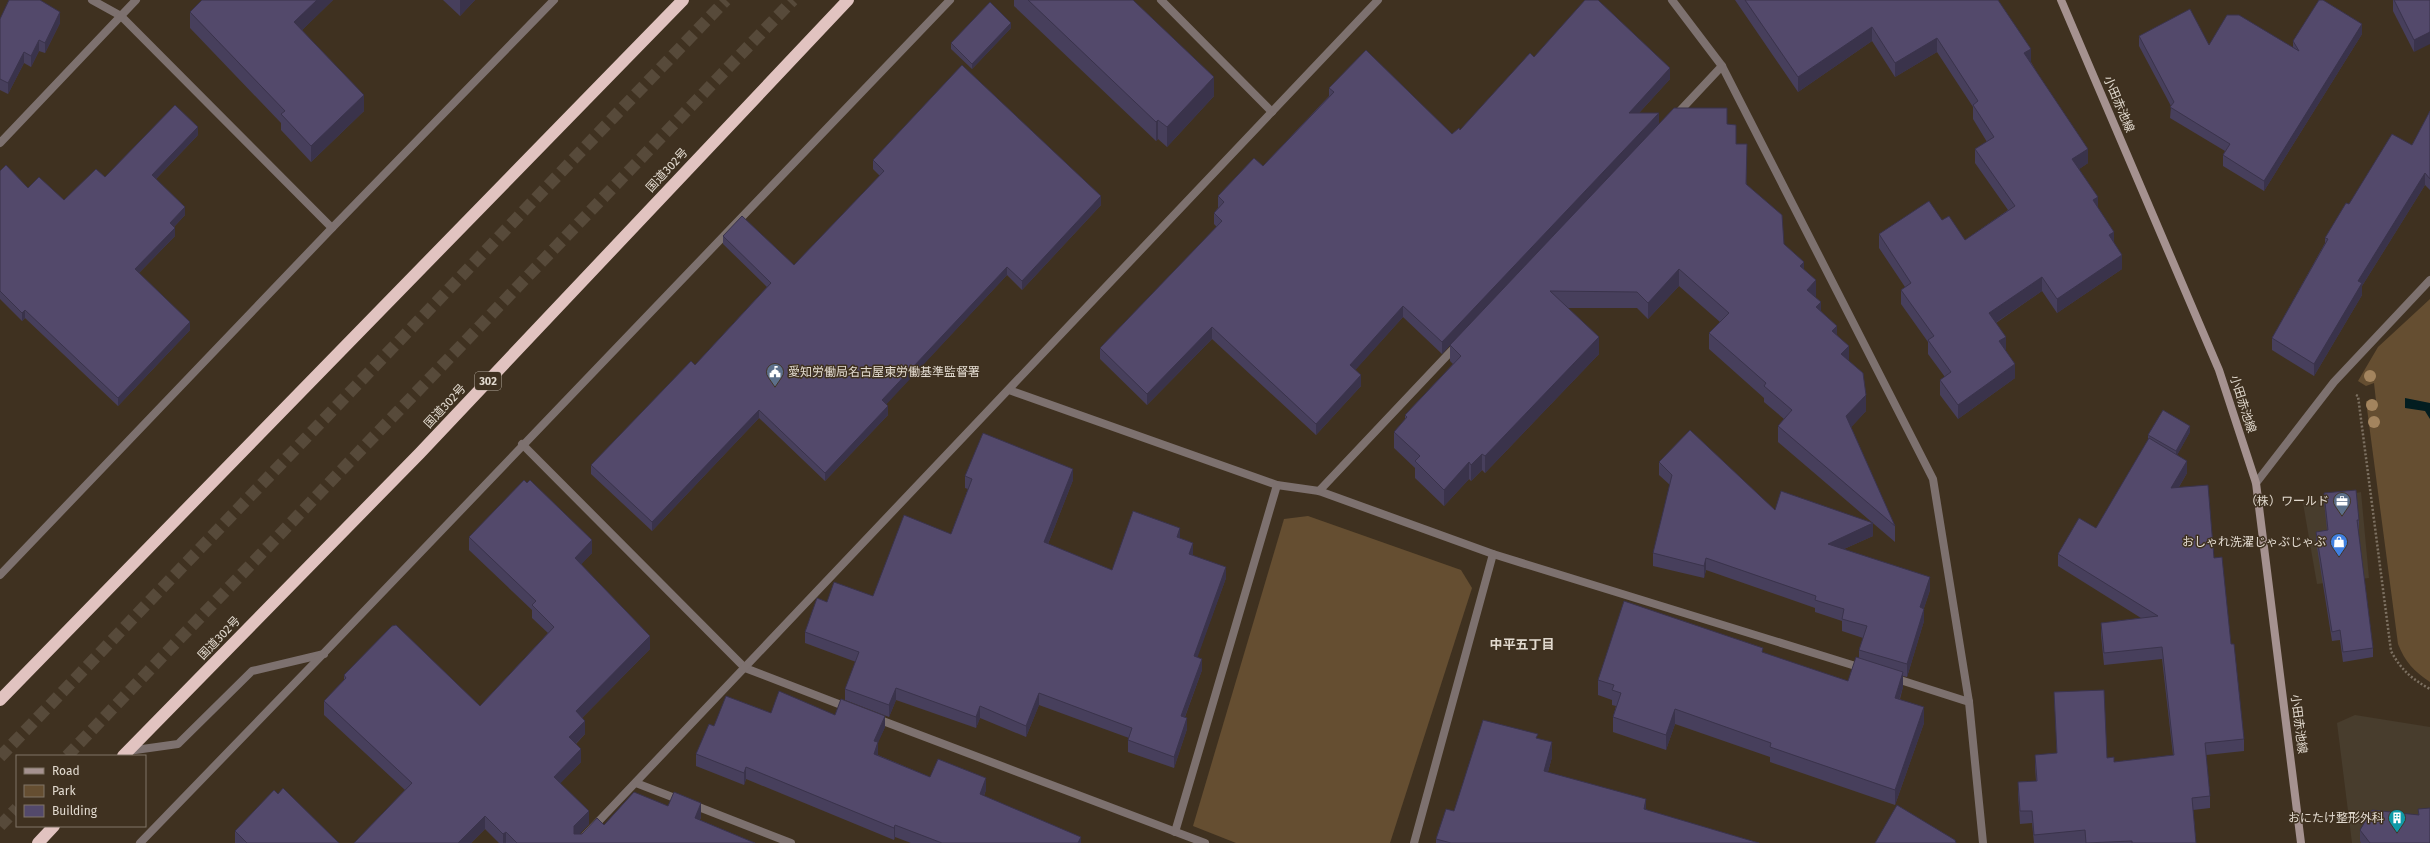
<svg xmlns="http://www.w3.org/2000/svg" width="2430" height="843" font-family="'Fira Sans','Noto Sans JP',sans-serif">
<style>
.commercial{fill:#483d2d}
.green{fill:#654e31}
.water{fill:#021d20}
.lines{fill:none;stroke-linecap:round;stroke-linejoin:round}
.highway-tunnel{stroke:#574a3a;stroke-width:12;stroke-dasharray:12 6;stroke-linecap:butt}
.path{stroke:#7d7162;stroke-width:2.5;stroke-dasharray:2 2;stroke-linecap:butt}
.street{stroke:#7d716f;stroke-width:8}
.secondary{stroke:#a59290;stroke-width:8}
.highway{stroke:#e1c3c0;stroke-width:12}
.tree{fill:#a3845e}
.wall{fill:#473f5c}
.shaded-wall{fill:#3a334b}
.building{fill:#53496b;stroke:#3a334b}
.labels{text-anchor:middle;stroke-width:3;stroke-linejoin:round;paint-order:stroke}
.shield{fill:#3f3120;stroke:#b1a79a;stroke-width:1}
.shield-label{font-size:11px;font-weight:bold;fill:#e2dacf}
.street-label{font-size:12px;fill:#e2dacf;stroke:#3f3120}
.poi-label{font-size:12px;fill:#e2dacf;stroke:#3f3120;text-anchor:end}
.neighbourhood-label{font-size:13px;font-weight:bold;fill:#e2dacf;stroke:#3f3120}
</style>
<rect width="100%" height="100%" fill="#3f3120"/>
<g class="commercial">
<path d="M2361,492L2369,578L2317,584L2303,503Z"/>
<path d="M2355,715L2430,727V843H2352L2337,723Z"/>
</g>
<g class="green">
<path d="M2430,299V682C2414,671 2405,662 2398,644L2366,401H2376L2374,383L2366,386L2358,381L2378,347Z"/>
<path d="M1308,516L1461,570L1472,588L1390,843H1236L1193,826L1284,519Z"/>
</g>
<path class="water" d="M2405,398L2430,403V419L2425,411L2405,408Z"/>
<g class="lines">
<g class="highway-tunnel">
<path d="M67,756L793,0"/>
<path d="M0,757L726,0"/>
<path d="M0,826L17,808"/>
</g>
<path class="path" d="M2356,395L2358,396L2391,651C2401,670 2412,679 2430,689"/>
<g class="street">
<path d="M92,0L121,16L332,228"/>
<path d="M1161,0L1272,112"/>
<path d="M1672,0L1722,66L1933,479L1969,702L1983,843"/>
<path d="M1676,115L1722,66"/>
<path d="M0,143L136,0"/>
<path d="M1009,390L1277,485L1319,491L1493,554L1862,668"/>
<path d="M522,444L745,668L849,708"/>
<path d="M2256,483L2334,382L2430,280"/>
<path d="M1319,491L1457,345"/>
<path d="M0,575L332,228L554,0"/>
<path d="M1894,678L1969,702"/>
<path d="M875,718L1205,843"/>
<path d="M128,751L178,744L252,671L324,654"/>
<path d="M636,783L680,800"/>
<path d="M691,804L791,843"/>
<path d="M1175,832L1277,485"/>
<path d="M140,843L324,653L950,0"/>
<path d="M578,843L1378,0"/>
<path d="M1414,843L1493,554"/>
</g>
<path class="secondary" d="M2061,0L2219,370L2256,483L2301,843"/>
<g class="highway">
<path d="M0,700L683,0"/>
<path d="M123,756L420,453L848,0"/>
<path d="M38,843L54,826"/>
</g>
</g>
<g class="tree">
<circle cx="2370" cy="376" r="6"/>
<circle cx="2372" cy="405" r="6"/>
<circle cx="2374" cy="422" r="6"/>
</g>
<g class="wall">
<path d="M333,0L302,30L364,111L311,162L281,130V123L190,28V12Z"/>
<path d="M443,0H475L460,16Z"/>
<path d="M1014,0H1133L1214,96L1167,147L1158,139L1156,141L1014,6Z"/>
<path d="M1735,0H1998L2031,62L2088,163L2079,169L2114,242L2122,269L2057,313L2042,291L1996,323L2015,378L1958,419L1940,395V380L1945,377L1928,354V342L1901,304V290L1905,287L1879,248V234L1942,220L1965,240L2008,210L1975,163V149L1987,142L1973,119V107L1937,52L1895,77L1872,41L1798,92Z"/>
<path d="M2393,0H2430L2414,52L2393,11Z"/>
<path d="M0,19L60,23L45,53L39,51L31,67L24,63L8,94L0,90Z"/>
<path d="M1011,28L972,69L951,49V43Z"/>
<path d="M2362,34L2264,191L2223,166V155L2225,151L2170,118L2171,106L2139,46V36L2209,45L2293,48V41Z"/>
<path d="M1534,57L1670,79L1639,113L1659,124H1727L1736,144L1747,185L1784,244L1804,270L1816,297L1815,298L1821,311L1837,335L1849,361L1866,411L1851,427L1895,526V542L1778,442V426L1784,419L1764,402V398L1709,349V333L1720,322L1679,286L1648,319L1637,308H1568L1599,354L1485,473L1482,470L1471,481L1469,479L1444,506L1415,478V468L1394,448V432L1405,420V415L1453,364L1450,361V345L1442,354L1403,317L1355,370L1361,386L1316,435L1212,339L1147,405L1100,359V348L1217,227L1214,224V213L1218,208V196L1263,166L1329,96V88L1452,134L1460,130Z"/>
<path d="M2430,111V190L2425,185L2362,286V295L2314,376L2272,350V338L2325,243V238L2349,204L2412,145Z"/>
<path d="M198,135L156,179L185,215L174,227L175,236L139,273L190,330L118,406L25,318L22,321L0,299V171L28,188L64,200L105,177Z"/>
<path d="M873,160L1101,205L1022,290L1007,275L886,404L888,415L825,481L759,418L652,531L591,474V465L695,365L767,287L723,244V236L794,265L880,176L873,169Z"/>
<path d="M2190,432L2177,455L2187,473L2179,487L2214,558L2231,644L2244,739V751L2206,755L2210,796V808L2193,810L2196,843H2034L2032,823L2020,824L2018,794V782L2036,781L2035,767V755L2057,753L2054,692L2107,758L2114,762L2173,755L2162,659L2104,665L2101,635V623L2141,618L2058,566V554L2096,528L2148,440V435Z"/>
<path d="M1659,462L1775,510L1873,536L1844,549L1930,590L1924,608V621L1907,677L1903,676V687L1900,699L1924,723L1895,805L1770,762V757L1675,724L1666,750L1613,732V717L1616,706L1612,705V700L1598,695V680L1763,653L1848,681L1859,658V650L1863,638L1842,631V621L1815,612V608L1706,570L1704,578L1653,566V553L1670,485L1659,475Z"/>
<path d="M965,476L1073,480L1048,544L1112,570L1180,538L1193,555L1226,578L1197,657L1202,670L1185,717L1187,729L1174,768L1128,752V740L1129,738L1039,705L1026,737L980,718L976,728L896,700L889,717L845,700V689L856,662L805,643V632L827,602L873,596L951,534L968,489L965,488Z"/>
<path d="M2324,493L2359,520V529H2358L2373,648V657L2343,662L2340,640L2332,641L2316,541V532L2327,530L2324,502Z"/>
<path d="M469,537L592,553L581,564L650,649L582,718L585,734L576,744L581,762L560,783L589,824L579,834H582L604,825L668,806L701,817L700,820L755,843H499L485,829L471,843H354L405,790L324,715V701L344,680V675L480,706L548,633L532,618V610L469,550Z"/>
<path d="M771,713L835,715L885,727L878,742V755L930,777L986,790L984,796L1081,843H911L895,837L894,840L746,779L744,785L696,766V754L714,726Z"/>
<path d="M1538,738L1552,757L1548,772L1646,810L1759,843H1436V839L1454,811Z"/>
<path d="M278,794L339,843H235V831Z"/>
<path d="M2418,809L2430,843H2361L2360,841V830L2418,815Z"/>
</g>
<g class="shaded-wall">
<path d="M317,0H333L294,38V22Z"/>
<path d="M460,0H475L460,16Z"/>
<path d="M60,12V23L45,53V43Z"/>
<path d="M1011,23V28L972,69V64Z"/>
<path d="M2362,24V34L2264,191V181Z"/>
<path d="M1872,27V41L1798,92V77Z"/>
<path d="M2430,32V44L2414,52V40Z"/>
<path d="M1937,38V52L1895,77V63Z"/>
<path d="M39,40V51L31,67V56Z"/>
<path d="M2031,49V63L2024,53Z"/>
<path d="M24,52V63L8,94V83Z"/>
<path d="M1670,68V79L1629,124V113Z"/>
<path d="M1214,77V96L1167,147V127Z"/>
<path d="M364,95V111L311,162V146Z"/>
<path d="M1659,113V124L1442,354V342Z"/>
<path d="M1158,120V139L1156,141V122Z"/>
<path d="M198,127V135L152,183V175Z"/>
<path d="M2088,149V163L2072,174V159Z"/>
<path d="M2425,173V185L2362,286V295L2314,376V364L2358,281Z"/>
<path d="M1101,196V205L1022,290V281Z"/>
<path d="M2098,197V211L2093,200Z"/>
<path d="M185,207V215L170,231V223Z"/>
<path d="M175,228V236L135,277V269Z"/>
<path d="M2114,232V246L2109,235Z"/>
<path d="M2122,255V269L2057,313V299Z"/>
<path d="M1804,262V278L1800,266Z"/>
<path d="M1007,267V275L882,409V400Z"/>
<path d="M1679,269V286L1648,319V303Z"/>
<path d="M2042,277V291L1989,327V313Z"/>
<path d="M1816,280V297L1807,307V290Z"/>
<path d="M1821,302V318L1816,307Z"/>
<path d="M1403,306V317L1350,376V365Z"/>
<path d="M25,310V318L22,321V313Z"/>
<path d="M190,322V330L118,406V398Z"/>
<path d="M1837,326V342L1832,331Z"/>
<path d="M1212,327V339L1147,405V394Z"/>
<path d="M1599,337V354L1485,473V456Z"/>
<path d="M2006,337V351L1999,341Z"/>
<path d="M1849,346V362L1841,354Z"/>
<path d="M2015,364V378L1958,419V405Z"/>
<path d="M1361,375V386L1316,435V424Z"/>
<path d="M1866,395V411L1846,433V416Z"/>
<path d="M888,406V415L825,481V473Z"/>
<path d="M759,410V418L652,531V522Z"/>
<path d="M2190,426V432L2176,457V451Z"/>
<path d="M1482,454V470L1471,481V465Z"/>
<path d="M2187,461V473L2171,500V488Z"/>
<path d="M1469,462V479L1444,506V490Z"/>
<path d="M1073,469V480L1044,554V542Z"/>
<path d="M1873,523V536L1828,556V544Z"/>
<path d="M1180,528V540L1177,537Z"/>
<path d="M592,540V553L575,571V558Z"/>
<path d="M1193,543V555L1189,565V554Z"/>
<path d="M1706,558V570L1704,578V566Z"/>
<path d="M1226,567V578L1194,667V656Z"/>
<path d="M1930,577V590L1920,620V607Z"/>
<path d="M1924,609V621L1907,677V664Z"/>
<path d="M650,636V649L576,724V711Z"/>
<path d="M1202,659V670L1181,727V716Z"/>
<path d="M1903,672V687L1895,713V698Z"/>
<path d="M896,688V700L889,717V705Z"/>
<path d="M1039,693V705L1026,737V726Z"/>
<path d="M980,706V718L976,728V717Z"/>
<path d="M1924,707V723L1895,805V790Z"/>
<path d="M1675,709V724L1666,750V735Z"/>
<path d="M885,716V727L874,752V741Z"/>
<path d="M1187,718V729L1174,768V757Z"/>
<path d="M585,721V734L569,750V737Z"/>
<path d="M878,742V754L874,765V754Z"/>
<path d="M1552,742V757L1544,786V771Z"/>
<path d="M581,749V762L554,790V777Z"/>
<path d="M746,767V779L744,785V773Z"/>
<path d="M986,778V790L980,805V794Z"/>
<path d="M1646,799V814L1644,809Z"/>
<path d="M701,803V817L695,831V818Z"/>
<path d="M589,811V824L574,840V826Z"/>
<path d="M485,816V829L471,843H458Z"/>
<path d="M895,825V837L894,840V828Z"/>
<path d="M506,832V843H503V834Z"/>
<path d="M1081,837V843H1078Z"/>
</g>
<g class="building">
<path d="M9,0H40L60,12L45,43L39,40L31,56L24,52L8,83L0,79V19Z"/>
<path d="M202,0H317L294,22L364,95L311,146L281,114L285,111L190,12Z"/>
<path d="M1028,0H1133L1214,77L1167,127L1158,120L1156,122Z"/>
<path d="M1585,0H1598L1670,68L1629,113H1659L1442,342L1403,306L1350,365L1361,375L1316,424L1212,327L1147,394L1100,348L1222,221L1214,213L1224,202L1218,196L1254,158L1263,166L1334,92L1329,88L1366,50L1452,134L1459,128L1460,130L1530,53L1534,57Z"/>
<path d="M1745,0H1998L2031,49L2024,53L2088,149L2072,159L2098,197L2093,200L2114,232L2109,235L2122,255L2057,299L2042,277L1989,313L2006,337L1999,341L2015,364L1958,405L1940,380L1951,372L1928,340L1934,336L1901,290L1911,283L1879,234L1929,201L1942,220L1949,216L1965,240L2015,206L1975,149L1994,137L1973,105L1978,101L1937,38L1895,63L1872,27L1798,77Z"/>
<path d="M2319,0H2323L2362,24L2264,181L2223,155L2230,144L2170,107L2174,102L2139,36L2190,9L2209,45L2227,15H2239L2299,51L2293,41Z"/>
<path d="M2394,0H2430V32L2414,40Z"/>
<path d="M990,2L1011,23L972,64L951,43Z"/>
<path d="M962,65L1101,196L1022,281L1007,267L882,400L888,406L825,473L759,410L652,522L591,465L691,361L695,365L771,283L723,236L742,216L794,265L884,171L873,160Z"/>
<path d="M175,105L198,127L152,175L185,207L170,223L175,228L135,269L190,322L118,398L25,310L22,313L0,291V171L6,165L28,188L39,177L64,200L96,169L105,177Z"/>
<path d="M1674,108H1727V124L1736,125V144H1747L1746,184L1782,215L1784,244L1804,262L1800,266L1816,280L1807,290L1821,302L1816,307L1837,326L1832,331L1849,346L1841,354L1863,373L1866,395L1846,416L1895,526L1778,426L1792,410L1764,386L1766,383L1709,333L1729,313L1679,269L1648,303L1637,292L1550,291L1599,337L1485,456L1482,454L1471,465L1469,462L1444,490L1415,461L1420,456L1394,432L1407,417L1405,415L1461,356L1450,345Z"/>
<path d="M2430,111V179L2425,173L2358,281L2362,283L2314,364L2272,338L2328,239L2325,238L2346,203L2349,204L2392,134L2412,145Z"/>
<path d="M2163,410L2190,426L2176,451L2148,435Z"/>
<path d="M1690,430L1775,510L1781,491L1873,523L1828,544L1930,577L1920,607L1924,609L1907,664L1859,650L1867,626L1842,619L1844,609L1815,600L1816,596L1706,558L1704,566L1653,553L1672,475L1659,462Z"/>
<path d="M983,433L1073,469L1044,542L1112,570L1133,511L1180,528L1177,537L1193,543L1189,554L1226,567L1194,656L1202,659L1181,716L1187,718L1174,757L1128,740L1132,728L1039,693L1026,726L980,706L976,717L896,688L889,705L845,689L859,652L805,632L817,598L827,602L834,582L873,596L904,515L951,534L972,479L965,476Z"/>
<path d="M2149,438L2187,461L2171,488L2208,485L2214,558L2222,557L2231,644H2234L2244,739L2205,743L2210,796L2192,798L2196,843H2132V841L2086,843L2085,830L2034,835L2032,811H2020L2018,782L2037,781L2035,755L2057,753L2054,692L2104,690L2107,758L2114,757V762L2174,755L2162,647L2104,653L2101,623L2158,616L2058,554L2079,518L2096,528Z"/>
<path d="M524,480L527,483L530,480L592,540L575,558L650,636L576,711L585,721L569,737L581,749L554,777L589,811L574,826V834H582L597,818L604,825L634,792L668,806L674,792L701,803L695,818L755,843H517L506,832L503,834L485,816L458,843H354L412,783L324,701L346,678L344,675L392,626L396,625L480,706L554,627L532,605L536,601L469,537Z"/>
<path d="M2356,490L2359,520H2357L2373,648L2343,652L2340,630L2332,632L2316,532L2328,530L2324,493Z"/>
<path d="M1624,601L1763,648L1762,652L1848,681L1856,657L1903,672L1895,698L1924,707L1895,790L1770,747L1771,743L1675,709L1666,735L1613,717L1621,693L1612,690L1614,685L1598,680Z"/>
<path d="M779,691L835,715L841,699L885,716L874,741L878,742L874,754L930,777L938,759L986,778L980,794L1081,837L1078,843H942L895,825L894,828L746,767L744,773L696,754L709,724L714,726L726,696L771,713Z"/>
<path d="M1483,720L1538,734L1536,738L1552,742L1544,771L1646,799L1644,809L1759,843H1451L1436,839L1446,809L1454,811Z"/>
<path d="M283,788L339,843H247L235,831L274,790L278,794Z"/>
<path d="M1897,805L1955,840L1956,843H1875Z"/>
<path d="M2430,808V843H2370L2360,830L2372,810L2419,815L2418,809Z"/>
</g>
<defs>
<symbol id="civic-pin" viewBox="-11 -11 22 30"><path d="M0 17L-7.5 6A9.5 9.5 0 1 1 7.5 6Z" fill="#5c6f8a" stroke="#3f3120"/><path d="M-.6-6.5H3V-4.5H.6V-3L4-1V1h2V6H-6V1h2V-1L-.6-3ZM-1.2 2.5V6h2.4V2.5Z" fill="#fff"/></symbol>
<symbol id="office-pin" viewBox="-11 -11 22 30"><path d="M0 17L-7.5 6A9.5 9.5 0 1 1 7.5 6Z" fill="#5c6f8a" stroke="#3f3120"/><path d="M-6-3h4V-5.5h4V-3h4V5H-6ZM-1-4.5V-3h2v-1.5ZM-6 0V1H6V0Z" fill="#fff"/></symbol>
<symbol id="shop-pin" viewBox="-11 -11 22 30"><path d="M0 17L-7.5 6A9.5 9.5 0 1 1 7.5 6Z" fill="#3f7fe0" stroke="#3f3120"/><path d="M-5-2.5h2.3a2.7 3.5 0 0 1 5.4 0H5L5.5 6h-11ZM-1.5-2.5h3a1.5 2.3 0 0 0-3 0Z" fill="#fff"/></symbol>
<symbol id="building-pin" viewBox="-11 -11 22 30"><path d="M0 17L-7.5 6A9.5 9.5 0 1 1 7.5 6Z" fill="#0f9aa8" stroke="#3f3120"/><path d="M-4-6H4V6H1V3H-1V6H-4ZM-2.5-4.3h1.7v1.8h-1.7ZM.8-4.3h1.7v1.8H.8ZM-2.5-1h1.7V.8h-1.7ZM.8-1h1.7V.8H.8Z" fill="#fff"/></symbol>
</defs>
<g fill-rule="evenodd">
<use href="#civic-pin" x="765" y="362" width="20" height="27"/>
<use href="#office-pin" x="2332" y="491" width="20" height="27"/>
<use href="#shop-pin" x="2329" y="532" width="20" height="27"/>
<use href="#building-pin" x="2387" y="808" width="20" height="27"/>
</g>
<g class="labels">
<rect class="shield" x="475" y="372" width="26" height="18" rx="3"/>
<g class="shield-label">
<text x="488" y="385">302</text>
</g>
<g class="street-label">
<text transform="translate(2119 104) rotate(67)" y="4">小田赤池線</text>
<text transform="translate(667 170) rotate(-47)" y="4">国道302号</text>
<text transform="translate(2243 404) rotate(72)" y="4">小田赤池線</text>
<text transform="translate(445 406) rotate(-47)" y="4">国道302号</text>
<text transform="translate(219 638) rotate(-46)" y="4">国道302号</text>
<text transform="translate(2299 724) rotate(83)" y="4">小田赤池線</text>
</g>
<g class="poi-label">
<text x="788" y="376" text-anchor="start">愛知労働局名古屋東労働基準監督署</text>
<text x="2329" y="505">（株）ワールド</text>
<text x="2326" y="546">おしゃれ洗濯じゃぶじゃぶ</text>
<text x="2384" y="822">おにたけ整形外科</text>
</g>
<g class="neighbourhood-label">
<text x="1522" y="649">中平五丁目</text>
</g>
</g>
<rect x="16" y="755" width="130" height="72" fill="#3f3120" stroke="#807566"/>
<rect x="24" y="768" width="20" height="6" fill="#a59290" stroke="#807566"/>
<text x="52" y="775" font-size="12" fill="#e2dacf">Road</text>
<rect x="24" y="785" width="20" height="12" fill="#654e31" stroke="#807566"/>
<text x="52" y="795" font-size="12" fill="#e2dacf">Park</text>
<rect x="24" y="805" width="20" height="12" fill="#53496b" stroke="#807566"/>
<text x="52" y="815" font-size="12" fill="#e2dacf">Building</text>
</svg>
